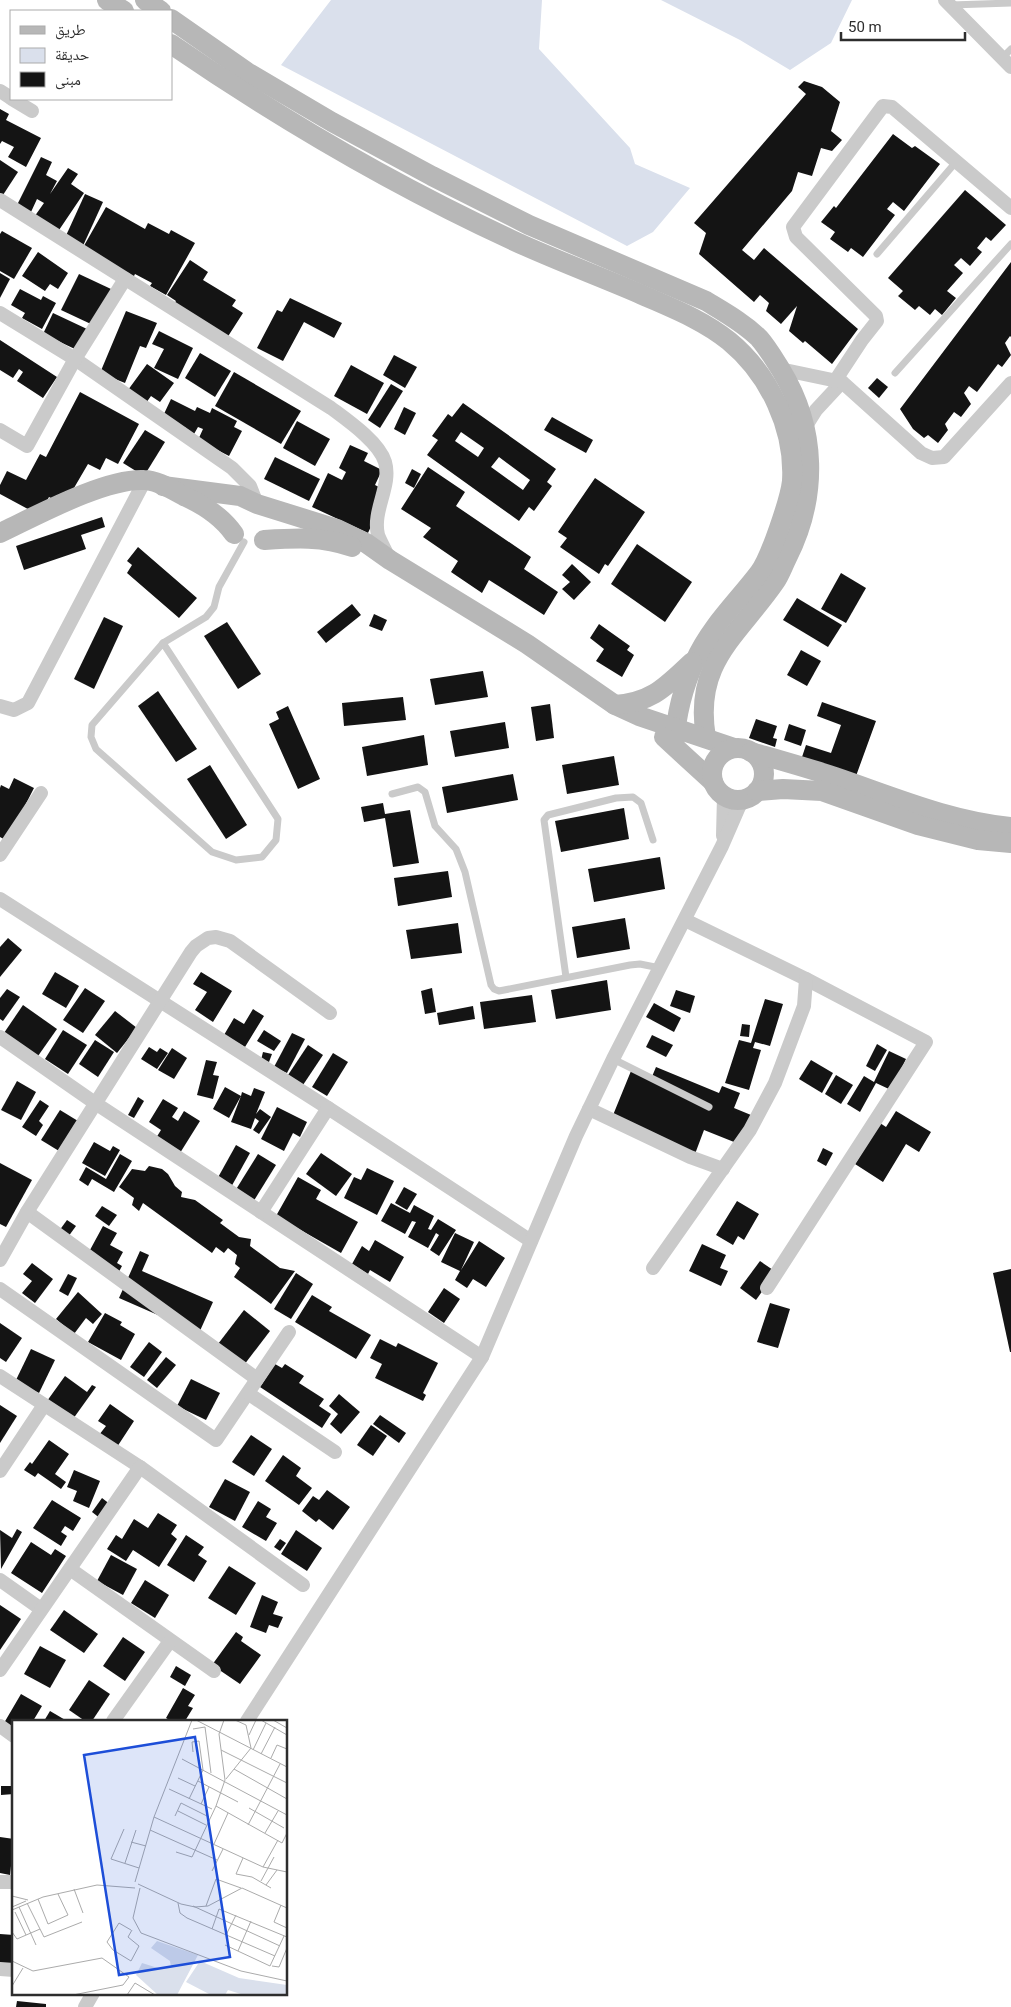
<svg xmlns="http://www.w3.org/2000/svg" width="1011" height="2007" font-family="Roboto,'Noto Naskh Arabic',sans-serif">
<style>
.green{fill:#dae0ec}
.building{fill:#141414;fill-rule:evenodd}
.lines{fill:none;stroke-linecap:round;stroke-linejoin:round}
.service{stroke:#cacaca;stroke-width:7}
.minor{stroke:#cacaca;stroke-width:14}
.secondary{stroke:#b7b7b7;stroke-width:20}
.inset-road{fill:none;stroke:#ababab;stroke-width:1}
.view{fill:#1d4ed8;fill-opacity:0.15;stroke:#1d4ed8;stroke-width:2.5}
.inset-edge{fill:none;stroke:#2d2d2d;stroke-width:2.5}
</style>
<rect width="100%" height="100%" fill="#fff"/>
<g class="green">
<path d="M331,0H542L539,49L630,148L635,164L690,188L653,232L627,246L281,65Z"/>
<path d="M661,0H852L831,43L790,70L740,40Z"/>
</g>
<g class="building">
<path d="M804,81L822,87L840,102L831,131L842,140L832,151L821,148L812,176L798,172L792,191L742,250L754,260L764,248L858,329L832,364L805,341L803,343L789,331L797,306L781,324L766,311L769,303L760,295L754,302L699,254L706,233L694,223L806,94L798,87Z"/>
<path d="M0,109L9,114L6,120L41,138L26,167L8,157L14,147L2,141L0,144Z"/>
<path d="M893,134L912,148L915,146L940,164L904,211L893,202L887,209L895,215L863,257L851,248L848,252L830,239L835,232L821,222L834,206L836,208Z"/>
<path d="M41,157L52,162L46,175L57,181L50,194L68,168L78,174L71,184L84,193L55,236L32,220L44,203L37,199L31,212L17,205Z"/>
<path d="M0,160L18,172L3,195L0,193Z"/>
<path d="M965,190L1006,225L991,241L986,237L977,248L982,252L970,266L961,258L954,265L963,273L947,291L956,298L942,315L935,309L930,315L919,306L915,310L898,296L903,291L888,278Z"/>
<path d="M85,194L103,202L82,248L64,240Z"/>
<path d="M106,207L145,229L148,223L169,234L171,230L195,243L166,295L150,286L152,283L135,274L132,280L81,251Z"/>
<path d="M2,231L32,248L14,279L0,271V234Z"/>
<path d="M38,252L68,273L58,289L50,284L45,291L22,276Z"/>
<path d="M190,260L208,272L203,280L236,300L232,306L243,313L225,341L172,307L176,301L167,295Z"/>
<path d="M1011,262V337L1010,336L1005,343L1011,355L1002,367L998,364L977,392L969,386L964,393L971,404L961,417L954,412L945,424L948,430L938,443L928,435L924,438L913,429L900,409Z"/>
<path d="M0,273L10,279L0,298Z"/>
<path d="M79,274L111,289L93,325L61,310Z"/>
<path d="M20,289L41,300L43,296L56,303L42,329L22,318L25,313L11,305Z"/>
<path d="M290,298L342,323L334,338L304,322L283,361L257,348L277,310L282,312Z"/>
<path d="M126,311L157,323L146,348L140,346L125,383L100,373Z"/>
<path d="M53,313L87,329L77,350L43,334Z"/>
<path d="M159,331L193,348L178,379L154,368L164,349L152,344Z"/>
<path d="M0,340L57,377L43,398L17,381L23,372L19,369L13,378L0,370Z"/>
<path d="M200,353L231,371L215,397L185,378Z"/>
<path d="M394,355L417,367L405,388L383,375Z"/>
<path d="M147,364L174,383L160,402L151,396L146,403L128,390Z"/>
<path d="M351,365L384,383L367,414L334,396Z"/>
<path d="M234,372L301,411L281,444L215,406Z"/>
<path d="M877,378L888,387L879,398L868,388Z"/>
<path d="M391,384L403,391L380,428L368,420Z"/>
<path d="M80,392L139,424L118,464L106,458L100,470L88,464L64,505L49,497L39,515L0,494V485L7,471L26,480L40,454L46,457Z"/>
<path d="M171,399L195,411L197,407L210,413L212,408L237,421L234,427L242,431L229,456L198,440L203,429L198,427L194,434L185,430L186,428L163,416Z"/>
<path d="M463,403L556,469L547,482L552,486L534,511L529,507L519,521L427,455L438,440L432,436L448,414L452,417ZM461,432L484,448L478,457L455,441ZM499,457L530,480L523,490L491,467Z"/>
<path d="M404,407L416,413L405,435L394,429Z"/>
<path d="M552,417L593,440L586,453L544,430Z"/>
<path d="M297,421L330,439L315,466L283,448Z"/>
<path d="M145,430L165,442L144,476L123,463Z"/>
<path d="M350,445L368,453L364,461L382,470L375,485L387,491L368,533L312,507L328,473L342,480L346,472L339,468Z"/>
<path d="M275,457L320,479L309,501L264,479Z"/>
<path d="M428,467L465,492L456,506L531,557L524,569L558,592L544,615L489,580L482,593L451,572L458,561L423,537L431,528L401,509Z"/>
<path d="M412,469L421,474L414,488L405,483Z"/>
<path d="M595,478L645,512L608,566L605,564L599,574L560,547L567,538L558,532Z"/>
<path d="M102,517L105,527L81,535L86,549L24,570L16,546Z"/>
<path d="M637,544L692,582L665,622L611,584Z"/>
<path d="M138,547L197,598L179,618L127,573L132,565L127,561Z"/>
<path d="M572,564L591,582L574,600L562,589L570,582L562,575Z"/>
<path d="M841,573L866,588L846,623L821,609Z"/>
<path d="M797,598L842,625L828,647L783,620Z"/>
<path d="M352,604L361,615L326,643L317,632Z"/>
<path d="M374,614L387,620L382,631L369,626Z"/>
<path d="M104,617L123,626L94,689L74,679Z"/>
<path d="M227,622L261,674L238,689L204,636Z"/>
<path d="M599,624L630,646L627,650L634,655L622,677L596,661L604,649L590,638Z"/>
<path d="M801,650L821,661L807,686L787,675Z"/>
<path d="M483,671L488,697L435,705L430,679Z"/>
<path d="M158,691L197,749L176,762L138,706Z"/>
<path d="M403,697L406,720L344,726L342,703Z"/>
<path d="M822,702L876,721L856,776L802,757L806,745L831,753L841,725L817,716Z"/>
<path d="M550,704L554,738L536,741L531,707Z"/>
<path d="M288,706L320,779L298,789L269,724L279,719L276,712Z"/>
<path d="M756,719L777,726L773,738L777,739L775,747L749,738Z"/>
<path d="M505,722L509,748L455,757L450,731Z"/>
<path d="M789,724L806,730L801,746L784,740Z"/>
<path d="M424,735L428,765L367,776L362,747Z"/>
<path d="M614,756L619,785L567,794L562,765Z"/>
<path d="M210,765L247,825L226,839L187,779Z"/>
<path d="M513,774L518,800L447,813L442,787Z"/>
<path d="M14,778L34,788L7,841L0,837V788L1,785L9,789Z"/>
<path d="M383,803L385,814L410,810L419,863L393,867L385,818L364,822L361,807Z"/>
<path d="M624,808L629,839L561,852L555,821Z"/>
<path d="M660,857L665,889L594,902L588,869Z"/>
<path d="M448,871L452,897L398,906L394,878Z"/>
<path d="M625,918L630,949L577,958L572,927Z"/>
<path d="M458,923L462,953L411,959L406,930Z"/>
<path d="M8,938L22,950L0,977V947Z"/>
<path d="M55,972L79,986L66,1008L42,994Z"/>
<path d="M201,972L232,991L213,1022L195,1010L207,992L193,984Z"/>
<path d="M607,980L611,1010L556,1019L551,990Z"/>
<path d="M85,988L105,1001L83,1033L63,1020Z"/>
<path d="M432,988L436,1012L425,1014L421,991Z"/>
<path d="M7,989L20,997L3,1021L0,1019V998Z"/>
<path d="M676,990L695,996L690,1013L670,1006Z"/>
<path d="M532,995L536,1022L484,1029L480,1002Z"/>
<path d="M765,999L783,1004L770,1046L755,1042L753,1048L761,1050L749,1090L725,1083L739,1040L751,1043Z"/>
<path d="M654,1003L681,1018L674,1032L646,1017Z"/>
<path d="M23,1005L57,1029L38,1056L4,1033Z"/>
<path d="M473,1006L475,1019L439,1025L437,1013Z"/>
<path d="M253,1009L264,1016L245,1047L224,1035L234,1018L244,1024Z"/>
<path d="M115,1011L137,1028L117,1053L95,1035Z"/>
<path d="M742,1024L750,1025L749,1037L740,1036Z"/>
<path d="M63,1030L87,1045L68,1074L45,1059Z"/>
<path d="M264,1030L281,1041L274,1051L257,1041Z"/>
<path d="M292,1033L305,1039L287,1073L274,1067Z"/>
<path d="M652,1035L673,1045L666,1057L646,1047Z"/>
<path d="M95,1040L114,1052L98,1077L79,1064Z"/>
<path d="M877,1044L887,1050L875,1071L866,1066Z"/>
<path d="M308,1045L323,1055L303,1085L288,1075Z"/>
<path d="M149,1047L157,1052L160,1048L168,1053L157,1069L141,1059Z"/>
<path d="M172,1048L187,1058L174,1079L158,1070Z"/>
<path d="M889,1051L906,1059L891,1090L876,1083L860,1112L847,1104L864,1076L874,1082Z"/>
<path d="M263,1052L272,1054L269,1062L261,1060Z"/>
<path d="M333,1053L348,1062L327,1096L312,1087Z"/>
<path d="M206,1060L217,1062L213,1075L219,1076L213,1099L197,1095Z"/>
<path d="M811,1060L833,1073L822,1093L799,1079Z"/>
<path d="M656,1067L719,1093L722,1086L740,1093L734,1108L751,1115L739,1144L704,1130L695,1154L611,1120L631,1071L651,1079Z"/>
<path d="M836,1075L853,1085L841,1104L825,1094Z"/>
<path d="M17,1081L36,1092L21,1120L1,1110Z"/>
<path d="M225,1087L241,1096L242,1092L251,1096L254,1088L265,1092L256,1114L260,1109L271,1117L259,1134L253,1130L259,1121L255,1118L251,1129L231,1122L241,1096L229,1118L213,1109Z"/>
<path d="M138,1097L144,1101L134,1118L128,1115Z"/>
<path d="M163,1099L178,1108L172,1117L178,1121L184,1111L200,1121L180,1153L156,1138L161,1130L149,1122Z"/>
<path d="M40,1100L49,1106L39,1121L43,1125L36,1136L22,1127Z"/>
<path d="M277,1107L307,1122L300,1137L293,1133L284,1151L261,1139Z"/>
<path d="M60,1110L78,1121L59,1151L41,1140Z"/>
<path d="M896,1111L931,1132L919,1152L906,1144L883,1182L855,1164L880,1123L886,1127Z"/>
<path d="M94,1142L110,1151L113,1146L120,1150L105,1176L82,1163Z"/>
<path d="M236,1145L250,1153L230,1189L216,1181Z"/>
<path d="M823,1148L833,1153L826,1166L817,1161Z"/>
<path d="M321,1153L352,1174L336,1196L306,1174Z"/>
<path d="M120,1154L132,1161L114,1192L92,1179L88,1186L79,1180L86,1167L106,1179Z"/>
<path d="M258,1154L276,1165L253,1202L235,1191Z"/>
<path d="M0,1163L32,1180L6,1227L0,1224Z"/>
<path d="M149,1166L162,1169L168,1174L175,1186L182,1192L181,1197L195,1200L223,1220L220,1223L239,1237L251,1239L250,1246L280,1268L295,1271L271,1304L234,1277L240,1268L235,1264L237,1255L228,1248L224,1253L216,1247L212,1253L143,1203L139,1211L132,1205L134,1198L119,1187L132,1169L145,1171Z"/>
<path d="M367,1168L394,1181L377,1215L344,1198L354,1177L361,1180Z"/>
<path d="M298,1177L321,1190L316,1199L358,1222L341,1253L276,1216Z"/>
<path d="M404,1187L417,1194L407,1210L395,1203Z"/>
<path d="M737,1201L759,1214L744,1240L738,1236L733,1245L716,1235Z"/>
<path d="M391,1203L410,1213L414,1205L434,1216L428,1229L431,1230L438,1219L456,1230L439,1256L430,1250L439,1235L436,1233L428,1248L408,1237L416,1222L412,1221L405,1234L381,1221Z"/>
<path d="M102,1206L117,1215L109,1226L95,1216Z"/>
<path d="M67,1220L76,1226L68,1237L59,1231Z"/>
<path d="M103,1226L117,1233L110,1245L123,1252L117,1263L122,1266L115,1279L84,1261Z"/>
<path d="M455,1233L474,1242L461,1270L479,1241L505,1258L486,1287L473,1279L467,1288L455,1280L460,1271L441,1262Z"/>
<path d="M375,1240L404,1257L390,1282L370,1270L368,1274L352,1264L362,1246L369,1251Z"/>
<path d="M702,1244L726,1255L720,1268L728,1271L721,1286L689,1271Z"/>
<path d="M140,1251L149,1255L142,1271L213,1302L199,1333L119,1298Z"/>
<path d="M760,1261L776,1272L756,1300L740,1288Z"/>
<path d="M32,1263L53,1279L35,1303L22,1293L32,1281L23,1274Z"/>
<path d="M1011,1269V1352H1010L993,1273Z"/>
<path d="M296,1273L313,1284L291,1319L274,1309Z"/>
<path d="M68,1274L77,1278L68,1296L59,1291Z"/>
<path d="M444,1288L460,1299L444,1323L428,1312Z"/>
<path d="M78,1292L102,1314L93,1324L86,1318L74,1334L56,1319Z"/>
<path d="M312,1295L332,1307L329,1311L371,1335L356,1359L295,1322Z"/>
<path d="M770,1303L790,1309L778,1348L757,1342Z"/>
<path d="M244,1310L270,1331L244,1365L218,1344Z"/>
<path d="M105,1313L122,1322L120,1325L135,1334L121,1360L88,1342Z"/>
<path d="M0,1323L22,1338L6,1362L0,1358Z"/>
<path d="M380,1339L396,1347L398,1343L438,1363L423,1393L426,1395L423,1401L375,1378L382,1364L370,1358Z"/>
<path d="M149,1342L162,1352L144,1377L130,1367Z"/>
<path d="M31,1349L55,1360L39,1393L15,1382Z"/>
<path d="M166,1357L176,1365L157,1388L147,1380Z"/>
<path d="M275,1364L282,1368L285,1364L304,1376L299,1383L324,1399L319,1406L331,1414L322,1428L260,1387Z"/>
<path d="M65,1376L87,1392L92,1385L96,1387L73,1419L47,1401Z"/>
<path d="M191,1379L220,1393L206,1420L177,1406Z"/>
<path d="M339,1394L360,1412L341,1434L330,1424L338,1414L329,1406Z"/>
<path d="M110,1404L134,1421L117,1447L99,1435L106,1426L98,1421Z"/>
<path d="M0,1405L17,1416L0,1443Z"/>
<path d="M380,1415L406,1433L399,1443L373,1424Z"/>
<path d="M371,1425L387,1436L373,1456L357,1445Z"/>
<path d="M251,1435L272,1449L254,1476L232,1462Z"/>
<path d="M49,1440L69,1454L55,1474L66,1482L61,1489L38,1473L35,1477L24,1470L30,1462L32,1464Z"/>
<path d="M283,1455L301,1468L296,1476L312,1488L299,1505L265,1481Z"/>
<path d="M74,1470L100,1481L89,1508L73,1501L77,1491L67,1487Z"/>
<path d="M225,1479L250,1492L235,1521L209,1507Z"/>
<path d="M327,1490L350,1507L333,1530L319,1519L316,1522L302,1511L313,1496L319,1500Z"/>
<path d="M102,1498L111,1505L101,1519L92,1512Z"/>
<path d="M52,1500L81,1518L73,1531L65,1526L61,1532L67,1536L61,1546L33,1528Z"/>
<path d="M258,1501L271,1509L266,1517L277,1523L266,1541L242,1527Z"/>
<path d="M158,1513L177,1525L171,1534L177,1539L159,1567L133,1550L126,1561L107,1549L116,1535L122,1539L134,1519L148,1528Z"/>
<path d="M17,1529L22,1532L1,1569L0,1530L12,1538Z"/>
<path d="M296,1530L322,1548L307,1571L281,1554Z"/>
<path d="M186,1535L204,1547L198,1555L207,1561L194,1582L167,1565Z"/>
<path d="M280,1539L286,1543L280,1551L274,1547Z"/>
<path d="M31,1542L51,1555L55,1549L66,1556L42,1593L11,1573Z"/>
<path d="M111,1555L137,1569L123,1595L97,1581Z"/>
<path d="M229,1566L256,1583L236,1615L208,1598Z"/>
<path d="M145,1580L169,1595L155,1618L131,1603Z"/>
<path d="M262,1595L278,1602L273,1614L283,1617L278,1628L269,1625L266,1633L250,1627Z"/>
<path d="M0,1605L21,1619L0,1650Z"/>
<path d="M64,1610L98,1634L84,1653L50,1630Z"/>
<path d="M236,1632L243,1637L241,1641L261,1655L240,1684L212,1665Z"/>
<path d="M123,1637L145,1652L125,1681L103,1666Z"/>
<path d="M40,1646L66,1660L50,1688L24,1674Z"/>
<path d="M176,1666L191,1675L185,1686L170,1677Z"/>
<path d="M89,1680L110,1694L92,1721H85L69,1710Z"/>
<path d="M183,1688L195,1695L188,1706L193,1708L185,1721H171L166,1718Z"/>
<path d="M21,1694L42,1706L33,1721H14V1729L4,1723Z"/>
<path d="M50,1711L67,1721H44Z"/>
<path d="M1,1786H14V1794L1,1795Z"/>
<path d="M0,1837L14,1839L10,1875L0,1873Z"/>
<path d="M0,1934L14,1935V1971L0,1969Z"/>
<path d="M17,2001L46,2004V2007H16Z"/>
</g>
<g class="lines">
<g class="service">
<path d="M951,5L1011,3"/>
<path d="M1002,58L1011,49"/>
<path d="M877,254L956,162"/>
<path d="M895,373L1011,244"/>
<path d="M163,643L278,819L276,840L262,857L236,860L212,852L96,749L91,737L92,725Z"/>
<path d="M163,643L206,617L214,607L219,587L244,542"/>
<path d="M392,794L418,787L425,792L435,826L456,849L465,872L491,985L494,989L499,991L630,965L640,964L660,968"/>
<path d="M566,977L544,820L548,815L616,798L633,797L641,803L653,840"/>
<path d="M613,1059L709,1107"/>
</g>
<g class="minor">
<path d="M945,0L1011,67"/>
<path d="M0,91L11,98"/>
<path d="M12,99L32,111"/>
<path d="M0,200L331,408C347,420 379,442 385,462C392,486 372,510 378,535C381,543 386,551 389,559"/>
<path d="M0,313L75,359L232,468L250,486L257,504"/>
<path d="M780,369L842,382L816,410L804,429"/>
<path d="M835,381L862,340L877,321L876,316L796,237L793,227L883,106L892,107L1011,208"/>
<path d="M842,382L921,453L932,458L944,457L1011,383"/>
<path d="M0,430L27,446L75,359L125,279"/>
<path d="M0,706L14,710L28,703L145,480"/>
<path d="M723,836L724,796"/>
<path d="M0,855L41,793"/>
<path d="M0,899L328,1108L531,1241"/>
<path d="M685,920L806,979L926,1042L767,1288"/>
<path d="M0,1037L95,1103L482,1357"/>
<path d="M589,1109L690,1157L723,1169"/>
<path d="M27,1212L257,1379"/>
<path d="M261,1212L328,1108"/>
<path d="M0,1260L27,1212L191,952L196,946L208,938L216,937L230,941L330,1013"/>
<path d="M653,1268L750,1130L775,1083L804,1006L806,979"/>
<path d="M0,1289L216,1440L289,1332"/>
<path d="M0,1376L140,1467L303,1585"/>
<path d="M249,1394L335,1452"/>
<path d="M0,1471L44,1405"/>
<path d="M70,1569L214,1671"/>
<path d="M0,1580L41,1609"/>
<path d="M0,1670L140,1467"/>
<path d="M113,1721L170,1641"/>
<path d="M247,1721L482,1357L576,1136L613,1059L722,846L742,800"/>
<path d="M0,1726L14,1736"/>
<path d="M0,1882H14"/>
<path d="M0,1969L14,1970"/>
<path d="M85,2007L93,1993"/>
</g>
<g class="secondary">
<path d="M107,0L124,11"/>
<path d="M145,0L161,11"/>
<path d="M171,19L247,72L332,122L432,176L529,225L706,301C724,312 744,323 759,338C767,347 774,359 781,370C817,429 818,497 787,558C783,566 780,575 775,582C737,637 693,662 706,738"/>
<path d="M171,44C279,118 393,185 512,240C553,259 596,275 638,293C669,307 702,319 729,341C769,374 795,428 792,481C790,499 770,559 759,573C737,602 710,627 695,661C683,687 676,716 674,745"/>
<path d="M163,486L240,496L257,504L337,529L366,543L390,560L527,644L615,705L639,716L734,748"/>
<path d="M0,533C36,516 105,478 144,480C158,480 174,491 186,497C206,506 222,517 234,534"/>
<path d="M264,540C294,538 323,536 352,547"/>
<path d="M615,705C653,702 666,686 692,662"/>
<path d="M664,737L713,782"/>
<circle cx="738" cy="774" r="26"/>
<path d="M751,752C779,760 808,768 835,777C894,797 949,821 1011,827"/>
<path d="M757,791L783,789L822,791L918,825L978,840L1011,843"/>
</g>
</g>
<g transform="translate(12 1720)">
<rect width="275" height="275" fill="#fff"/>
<path d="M145,221L186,235L165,275H146L124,255L130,243L149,249L159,247L158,241L139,228ZM188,241L227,258L275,265V275H232L216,270L213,275H199L174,262Z" fill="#dae0ec"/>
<path class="inset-road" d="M184,0L275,47M249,0L275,15M261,0L275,8M181,9L193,7L199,53M237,15L244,0M209,30L275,63M241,30L254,3M249,34L263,7M259,38L265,25L275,29M170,39L275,95M222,49L275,79M166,58L183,66M214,59L239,28L234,5L223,0M186,61L226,82M157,69L200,89M177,79L191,50L187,21L180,22L181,32M189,84L197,67M204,86L213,60L207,14L212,0M237,88L272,108M166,91L194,105M163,96L169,83L197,97M142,97L251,147L275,152M236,105L268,44M112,109L99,139L127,148M138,110L205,140M253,113L266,91M119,122L134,126M202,124L216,93M164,132L180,137L204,86L270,123L275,113M231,138L224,154L240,157L259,168M113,143L124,110M251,147L266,120M200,151L211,129M249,161L262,137M123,162L142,97L180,0M126,164L169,184L183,187L196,186L230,168L275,188M254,165L265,150M128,168L121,198L129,213L229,251L275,261M62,169L71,193M0,176L16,180M26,179L36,204L56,195L46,174M15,183L32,217L70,202M166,183L168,193L175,198L263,236M269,185L262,202L275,208M181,186L268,226M194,186L204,159L229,168M0,187L14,181M7,187L24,225M0,190L31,177L85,165L123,168M3,192L14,215M200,209L207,189L275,217M119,210L107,203L95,222L101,230L119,241L127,226L116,217L120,210M0,212L5,219L28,209M214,215L224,195M213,225L258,246L272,216M226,231L239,201M0,241L21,251L90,238L117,257L111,265L61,275M260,246L267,247L275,228M0,266L11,248M115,275L123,263L143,275"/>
<path class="view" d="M183,17L218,237L107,255L72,35Z"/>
<rect width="275" height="275" class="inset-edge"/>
</g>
<rect x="10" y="10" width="162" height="90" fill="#ffffff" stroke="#ababab"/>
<rect x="20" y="26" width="25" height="8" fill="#b7b7b7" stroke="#ababab"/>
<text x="55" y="35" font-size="15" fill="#2d2d2d">طريق</text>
<rect x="20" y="48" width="25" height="15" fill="#dae0ec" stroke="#ababab"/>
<text x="55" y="60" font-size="15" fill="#2d2d2d">حديقة</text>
<rect x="20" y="72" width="25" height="15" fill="#141414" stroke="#ababab"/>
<text x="55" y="85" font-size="15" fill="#2d2d2d">مبنى</text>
<path d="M841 32v8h124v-8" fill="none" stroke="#2d2d2d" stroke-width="2.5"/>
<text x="848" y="32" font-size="15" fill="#2d2d2d" stroke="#ffffff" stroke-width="4" paint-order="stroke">50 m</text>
</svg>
